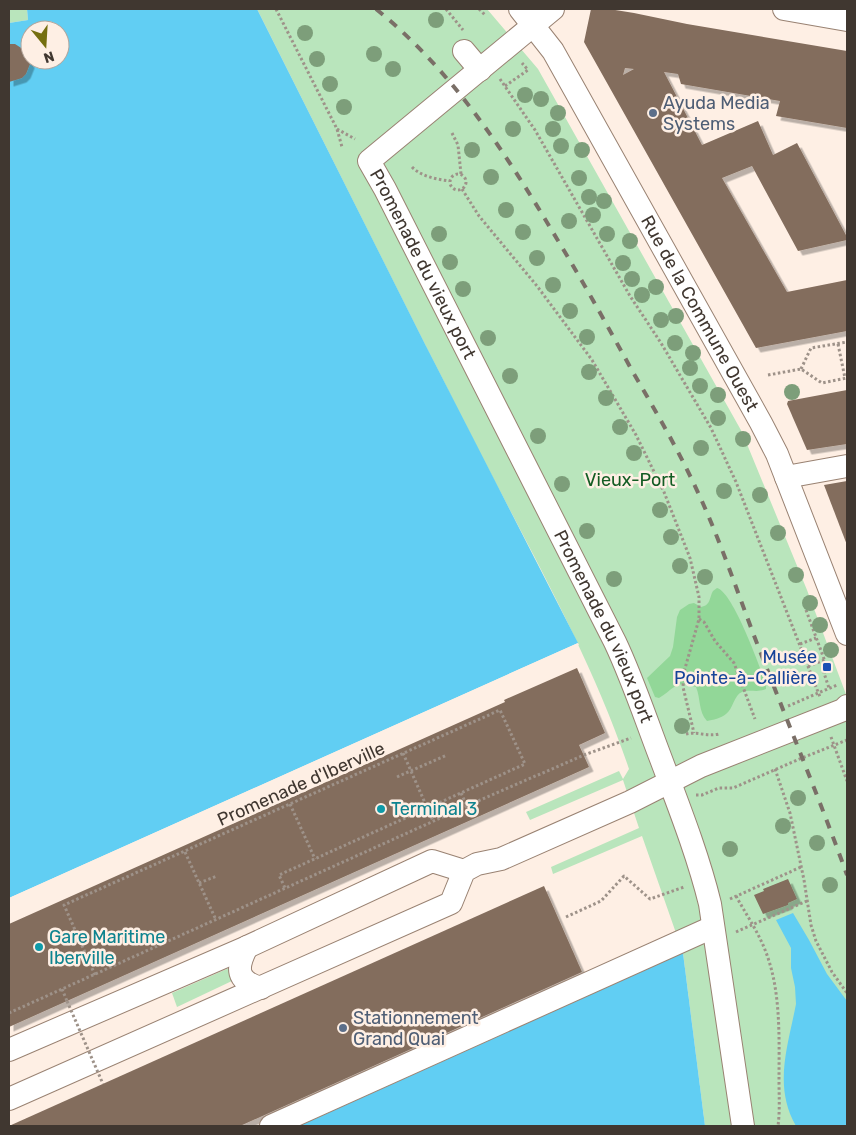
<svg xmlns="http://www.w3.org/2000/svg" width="856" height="1135" font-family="Rubik,sans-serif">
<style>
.green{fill:#b9e5bc}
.forest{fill:#92d798}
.water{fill:#61cef3;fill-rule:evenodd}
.pier{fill:#feefe4}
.building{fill:#836d5d;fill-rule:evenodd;filter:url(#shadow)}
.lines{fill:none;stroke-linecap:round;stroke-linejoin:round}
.minor-casing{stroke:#998272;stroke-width:24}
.path{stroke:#9e9289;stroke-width:3;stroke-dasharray:2.5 2.5;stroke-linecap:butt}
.minor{stroke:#fff;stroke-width:22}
.rail{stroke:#7a6f67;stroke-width:4;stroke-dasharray:9 9;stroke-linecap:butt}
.path-bridge{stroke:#9e9289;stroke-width:3;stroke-dasharray:2.5 2.5;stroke-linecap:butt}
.tree{fill:#7d9e7a}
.service-dot{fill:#5c6f8a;stroke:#feefe4;stroke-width:2}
.transit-dot{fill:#1a4fb4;stroke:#feefe4;stroke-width:2}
.culture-dot{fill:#0f9aa8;stroke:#feefe4;stroke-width:2}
.labels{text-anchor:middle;stroke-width:5;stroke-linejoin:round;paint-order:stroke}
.service-label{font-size:18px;fill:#4e5e75;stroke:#feefe4;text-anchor:start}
.street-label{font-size:18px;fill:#403730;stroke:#feefe4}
.park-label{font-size:18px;fill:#135c23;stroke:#feefe4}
.transit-label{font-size:18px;fill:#164399;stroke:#feefe4;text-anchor:end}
.culture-label{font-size:18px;fill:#0d838f;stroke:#feefe4;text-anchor:start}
</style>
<defs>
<filter id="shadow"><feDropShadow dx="4.5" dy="4.5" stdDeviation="0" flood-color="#0004"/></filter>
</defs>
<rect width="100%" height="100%" fill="#feefe4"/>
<g class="green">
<path d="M9,9H27L28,20L9,23Z"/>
<path d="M257,9H487L538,69L742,432L807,590L847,697V1126H705L683,953L642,836L553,874L551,867L639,828L623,780L530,820L526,812L619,771L623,779L629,769C590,653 528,547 473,439C400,296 329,152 257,9Z"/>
<path d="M229,968L234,980L177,1007L172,993Z"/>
</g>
<path class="forest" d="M717,588C733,592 759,665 766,683V689C758,693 750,689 742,692C734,695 733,709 726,714C721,718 713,720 707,721C698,711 701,699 696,687C674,680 676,688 659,698L655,697L647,678L670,656L673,647L677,617L680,610L689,604L694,603L701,607C711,605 709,598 713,591Z"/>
<g class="water">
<path d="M27,9H257L426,346L578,643L9,898V23L28,20ZM30,30H60V60H30Z"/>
<path d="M793,913L809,940L827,974L847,1001V1126H796C773,1086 788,1046 796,1004L795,987L791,968V948L776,920Z"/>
<path d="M683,953L705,1126H299Z"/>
</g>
<path class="pier" d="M578,643L579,645L9,900V898Z"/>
<g class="building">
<path d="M591,9H609L634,13L687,24L847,51V128L776,116L780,101L681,84L678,74L664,72L702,145L758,121L773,155L797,143L847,237V240L798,251L752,166L722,178L787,292L847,280V331L756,348L584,42ZM625,68L634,69L623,75Z"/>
<path d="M9,44H15L26,51L30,64L26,74L22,78L9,82Z"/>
<path d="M847,390V444L807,450L787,404L788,401Z"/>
<path d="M847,481V545L824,485Z"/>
<path d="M577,668L605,733L579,745L589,767L9,1027V924L505,702L504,700Z"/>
<path d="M788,879L797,899L788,903V905L763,914L754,895L764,891L763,889Z"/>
<path d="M544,886L582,972L240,1126H9Z"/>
</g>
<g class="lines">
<defs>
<g id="minor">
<path id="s1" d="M520,9L553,51L761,423L777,454L847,634"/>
<path id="s2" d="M553,9L369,161L385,189L615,642C633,680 646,720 661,759C679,807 698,855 710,904L743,1126"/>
<path d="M784,9L847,20"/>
<path d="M464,51L480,70"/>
<path d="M786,477L847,466"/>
<path d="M247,947C236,968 236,981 261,988"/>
<path d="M9,1050L247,947L432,861L464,871"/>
<path d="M9,1099L451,903L464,871L477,864L501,859L630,802L701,766L843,710L847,706"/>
<path d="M271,1126L713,927"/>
</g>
</defs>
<use href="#minor" class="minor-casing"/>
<g class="path">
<path d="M276,9L337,129L342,147"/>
<path d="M446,9L463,30"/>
<path d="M479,9L486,16"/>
<path d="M500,79L535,130L630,296L661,343L711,428L736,482L820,697"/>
<path d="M505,86L528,70L522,63"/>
<path d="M337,129L355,139"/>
<path d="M452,133L458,145L461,174"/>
<path d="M412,167C422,177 436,179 449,181"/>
<circle cx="458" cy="182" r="8"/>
<path d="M462,189L479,216L537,286L592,360L636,435L664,492L690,558L699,597V619L684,672L683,687L694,733"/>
<path d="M838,344L845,378"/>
<path d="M801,369L811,348L847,342"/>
<path d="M768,375L801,369L822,383L847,378"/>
<path d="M806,610L827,667L824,673L829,688"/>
<path d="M699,619L704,622L715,641L734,663L755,719"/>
<path d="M800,644L816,638"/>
<path d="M808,666L825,660"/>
<path d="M788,706L837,685"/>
<path d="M686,734C696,731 707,737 719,734"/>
<path d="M831,737L847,781"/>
<path d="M403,753L433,821"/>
<path d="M775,769L790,813L804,880L811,925L816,941L832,972L847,993"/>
<path d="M397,777L447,755"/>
<path d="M461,793L467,806"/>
<path d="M696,795H702L719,788H733L802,758L847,740"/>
<path d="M290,804L315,859"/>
<path d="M185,852L216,920"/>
<path d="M199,883L217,876"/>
<path d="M736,896C747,916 761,936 768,958C781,996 779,1041 779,1080C779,1096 780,1111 778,1126"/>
<path d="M730,899L801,867"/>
<path d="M566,917L601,901L624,876L650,899L684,887"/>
<path d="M736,932L807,901"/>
<path d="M95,975L64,905L500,710L525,764L279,875L285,888"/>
<path d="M62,989L67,1001"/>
<path d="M9,1013L478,801L584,755L631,738"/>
</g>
<use href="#minor" class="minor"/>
<path class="rail" d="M376,9C453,71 507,155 557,239C584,283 609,329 634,374C655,410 676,446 694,484C720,538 738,595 760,651C789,726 820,800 847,875"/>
<path class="path-bridge" d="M67,1001L103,1084"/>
</g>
<g class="tree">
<circle cx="436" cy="20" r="8"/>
<circle cx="305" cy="33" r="8"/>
<circle cx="374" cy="54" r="8"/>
<circle cx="317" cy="59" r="8"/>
<circle cx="393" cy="69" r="8"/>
<circle cx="330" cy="84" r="8"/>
<circle cx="525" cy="95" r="8"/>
<circle cx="541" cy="99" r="8"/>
<circle cx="344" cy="107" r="8"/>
<circle cx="558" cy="113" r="8"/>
<circle cx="513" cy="129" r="8"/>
<circle cx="553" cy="129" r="8"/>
<circle cx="561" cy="146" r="8"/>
<circle cx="472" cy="150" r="8"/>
<circle cx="582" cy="150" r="8"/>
<circle cx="491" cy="177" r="8"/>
<circle cx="579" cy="178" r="8"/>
<circle cx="589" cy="197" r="8"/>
<circle cx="604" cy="201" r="8"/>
<circle cx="506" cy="210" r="8"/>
<circle cx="593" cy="215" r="8"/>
<circle cx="569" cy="221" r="8"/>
<circle cx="523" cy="232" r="8"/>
<circle cx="439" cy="234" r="8"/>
<circle cx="607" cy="234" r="8"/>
<circle cx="630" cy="241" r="8"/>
<circle cx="537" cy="258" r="8"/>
<circle cx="450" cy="262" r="8"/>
<circle cx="623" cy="263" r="8"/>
<circle cx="632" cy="279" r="8"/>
<circle cx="553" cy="285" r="8"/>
<circle cx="656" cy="287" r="8"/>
<circle cx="463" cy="289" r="8"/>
<circle cx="642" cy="295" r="8"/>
<circle cx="570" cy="311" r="8"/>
<circle cx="676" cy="316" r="8"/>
<circle cx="661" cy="320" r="8"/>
<circle cx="587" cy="337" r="8"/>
<circle cx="488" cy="338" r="8"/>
<circle cx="675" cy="343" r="8"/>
<circle cx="693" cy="353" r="8"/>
<circle cx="690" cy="368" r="8"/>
<circle cx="589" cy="372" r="8"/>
<circle cx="510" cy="376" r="8"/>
<circle cx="700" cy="386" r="8"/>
<circle cx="792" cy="392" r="8"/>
<circle cx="718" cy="395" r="8"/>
<circle cx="606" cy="398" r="8"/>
<circle cx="718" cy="418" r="8"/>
<circle cx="620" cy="427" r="8"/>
<circle cx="538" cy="436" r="8"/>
<circle cx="743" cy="439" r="8"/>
<circle cx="701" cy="448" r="8"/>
<circle cx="634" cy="453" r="8"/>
<circle cx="562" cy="484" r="8"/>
<circle cx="724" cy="491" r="8"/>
<circle cx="760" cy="495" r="8"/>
<circle cx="660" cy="510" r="8"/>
<circle cx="587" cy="531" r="8"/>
<circle cx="778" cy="533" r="8"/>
<circle cx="671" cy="537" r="8"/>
<circle cx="680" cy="566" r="8"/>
<circle cx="796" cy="575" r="8"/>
<circle cx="705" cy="577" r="8"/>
<circle cx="614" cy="579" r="8"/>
<circle cx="810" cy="603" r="8"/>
<circle cx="820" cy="625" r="8"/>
<circle cx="831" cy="650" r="8"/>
<circle cx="682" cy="726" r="8"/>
<circle cx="798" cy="798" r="8"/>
<circle cx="783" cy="826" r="8"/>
<circle cx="817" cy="843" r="8"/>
<circle cx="730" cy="849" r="8"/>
<circle cx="830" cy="885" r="8"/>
</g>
<g class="service-dot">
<circle cx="653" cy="113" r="5"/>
<circle cx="343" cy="1028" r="5"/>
</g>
<rect class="transit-dot" x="822" y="662" width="10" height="10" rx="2.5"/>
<g class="culture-dot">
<circle cx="381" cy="809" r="5"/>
<circle cx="39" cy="947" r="5"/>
</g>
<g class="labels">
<g class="service-label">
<text x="663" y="109">Ayuda Media<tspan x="663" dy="21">Systems</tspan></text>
<text x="353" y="1024">Stationnement<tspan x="353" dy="21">Grand Quai</tspan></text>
</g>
<g class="street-label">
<text dy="6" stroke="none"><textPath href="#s2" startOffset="355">Promenade du vieux port</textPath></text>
<text dy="6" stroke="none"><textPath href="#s1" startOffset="354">Rue de la Commune Ouest</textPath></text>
<text dy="6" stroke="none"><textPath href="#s2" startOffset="760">Promenade du vieux port</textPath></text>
<text transform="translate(301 784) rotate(-24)" y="6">Promenade d'Iberville</text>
</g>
<g class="park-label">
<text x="630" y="486">Vieux-Port</text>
</g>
<g class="transit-label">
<text x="817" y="663">Musée<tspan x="817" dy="21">Pointe-à-Callière</tspan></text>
</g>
<g class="culture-label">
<text x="391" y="815">Terminal 3</text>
<text x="49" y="943">Gare Maritime<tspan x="49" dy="21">Iberville</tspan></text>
</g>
</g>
<rect width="856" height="1135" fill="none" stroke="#403730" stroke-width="20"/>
<g transform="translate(45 45) rotate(162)"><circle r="24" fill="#feefe4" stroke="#b2a59c"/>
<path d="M0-4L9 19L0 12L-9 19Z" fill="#756f10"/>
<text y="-8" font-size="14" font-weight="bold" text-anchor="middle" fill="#403730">N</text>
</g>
</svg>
